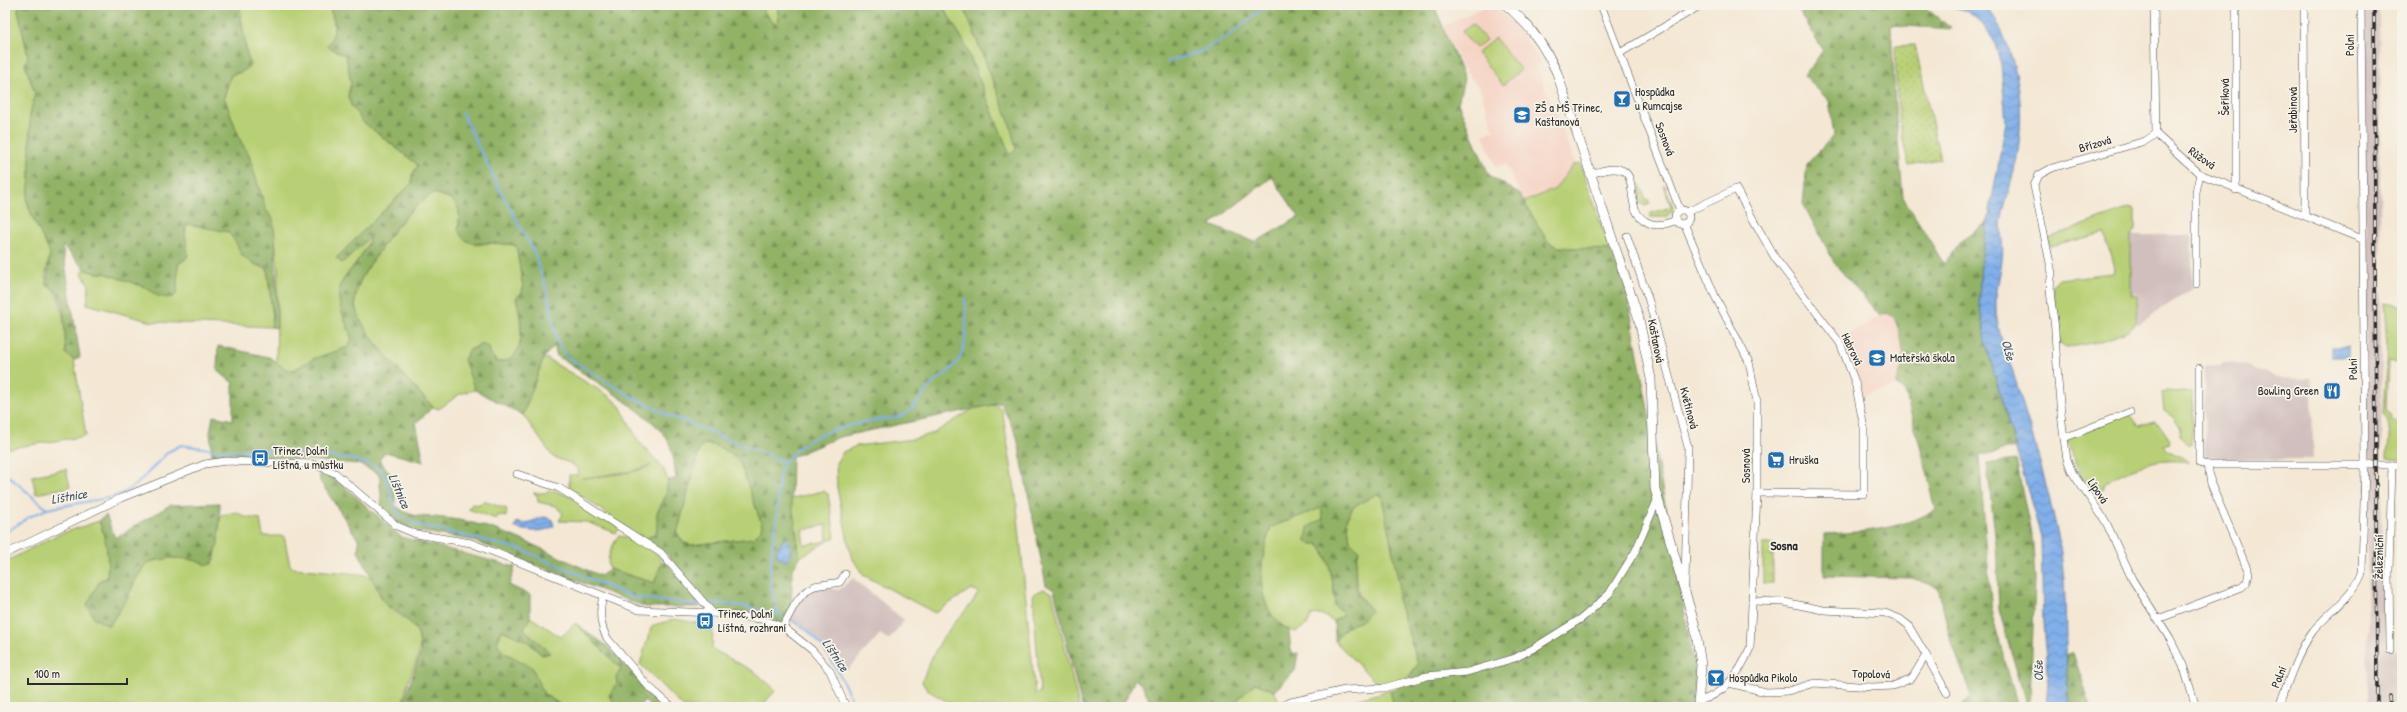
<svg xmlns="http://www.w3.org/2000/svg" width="2407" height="712" font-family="'Patrick Hand',sans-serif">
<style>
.built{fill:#f5d2c3}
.industrial{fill:#d1bfbd}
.grass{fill:#b8d075;stroke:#727e50;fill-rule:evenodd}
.forest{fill:url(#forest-firs);stroke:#5e6e48;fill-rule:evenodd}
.park{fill:url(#park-tufts);stroke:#727e50}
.garden{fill:url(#garden-dots);stroke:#727e50}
.water{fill:url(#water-waves);stroke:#566d8a}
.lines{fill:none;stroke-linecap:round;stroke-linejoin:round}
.stream{stroke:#80afea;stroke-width:2}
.minor-casing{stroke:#494744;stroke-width:8}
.tertiary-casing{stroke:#494744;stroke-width:10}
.minor{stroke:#fff;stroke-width:7}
.tertiary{stroke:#fff;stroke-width:9}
.rail-casing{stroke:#2b2b2b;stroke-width:3.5}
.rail{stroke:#f7f3e8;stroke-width:2;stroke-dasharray:6;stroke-linecap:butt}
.labels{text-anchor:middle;stroke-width:3.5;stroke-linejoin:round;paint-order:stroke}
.street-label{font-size:12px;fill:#2b2b2b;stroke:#f7f3e8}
.poi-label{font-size:12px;fill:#2b2b2b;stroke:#f7f3e8;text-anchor:start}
.water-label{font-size:13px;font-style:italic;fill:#445364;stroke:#f7f3e8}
.neighbourhood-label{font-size:13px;font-weight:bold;fill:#2b2b2b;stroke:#f7f3e8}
</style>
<defs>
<pattern id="forest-firs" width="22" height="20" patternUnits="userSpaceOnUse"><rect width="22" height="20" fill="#92b266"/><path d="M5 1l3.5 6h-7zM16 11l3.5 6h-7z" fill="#779154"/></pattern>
<pattern id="park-tufts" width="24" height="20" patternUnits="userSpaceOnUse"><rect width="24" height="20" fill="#b8d075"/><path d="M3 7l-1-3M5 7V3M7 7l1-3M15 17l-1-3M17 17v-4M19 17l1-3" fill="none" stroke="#9eb365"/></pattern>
<pattern id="garden-dots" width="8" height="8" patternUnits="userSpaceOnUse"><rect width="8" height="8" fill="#b8d075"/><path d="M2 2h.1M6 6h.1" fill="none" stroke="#9eb365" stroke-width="1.8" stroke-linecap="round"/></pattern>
<pattern id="water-waves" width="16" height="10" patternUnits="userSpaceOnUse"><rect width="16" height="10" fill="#80afea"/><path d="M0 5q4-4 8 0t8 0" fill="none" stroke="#698fbe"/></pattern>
</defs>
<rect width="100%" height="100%" fill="#f7f3e8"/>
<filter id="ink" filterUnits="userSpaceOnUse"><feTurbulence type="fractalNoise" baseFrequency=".025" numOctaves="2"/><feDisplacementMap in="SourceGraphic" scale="8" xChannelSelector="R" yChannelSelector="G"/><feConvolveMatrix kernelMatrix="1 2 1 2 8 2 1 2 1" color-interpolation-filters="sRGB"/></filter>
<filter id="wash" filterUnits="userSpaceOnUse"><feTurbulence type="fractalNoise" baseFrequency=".012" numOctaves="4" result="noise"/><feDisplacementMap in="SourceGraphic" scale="16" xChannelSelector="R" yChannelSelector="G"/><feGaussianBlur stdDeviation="0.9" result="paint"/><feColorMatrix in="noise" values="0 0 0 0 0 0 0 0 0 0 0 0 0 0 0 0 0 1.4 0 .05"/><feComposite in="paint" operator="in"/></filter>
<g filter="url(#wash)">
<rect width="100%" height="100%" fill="#f4e8d5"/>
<g class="built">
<path d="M1487,5H1493L1518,27L1541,64L1536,66L1576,164L1573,165L1555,189L1524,202L1506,164L1496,167L1483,135L1494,130L1480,89L1461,66L1444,26Z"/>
<path d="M1887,313L1894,317L1903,350L1902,366L1896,378L1897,386L1863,396L1855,367L1841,338Z"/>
</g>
<g class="industrial">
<path d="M2364,5H2379L2382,538L2386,650L2402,651V707H2368Z"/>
<path d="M2131,235H2192V289L2137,325L2138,293H2131Z"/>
<path d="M2224,363L2248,365L2254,370L2265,371L2276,378L2312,379L2313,459L2205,460L2204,367L2220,366Z"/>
<path d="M853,578L904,620L889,640L880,634L847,671L826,647L791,619L806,593L820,586L839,590Z"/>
</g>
<g class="grass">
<path d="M5,5H20L18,9L28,57L25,64L35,93L30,115V179L27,201L32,216L50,253L45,277C64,302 66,323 66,354L74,360L86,436L5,449V94L10,81L5,63Z"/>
<path d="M239,5H328C335,21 337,31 328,46L346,56L351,84L348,96L351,105L362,121L418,165L412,175V183L375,219L342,262L370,236C367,255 342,276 339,289C337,301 348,328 352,340L348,347L313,359L294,370H287L276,363L278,269L273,219L266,210L248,153L241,142L224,97L231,75C240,72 247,72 250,63L247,55Z"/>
<path d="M759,5H777L779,22L774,24L772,22Z"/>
<path d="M942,5H963L1010,124L1016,149L1010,155L963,40Z"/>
<path d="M1472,24L1486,40L1476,48L1462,32Z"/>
<path d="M1495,38L1521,70L1503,85L1477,53Z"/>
<path d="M1580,163L1610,250L1558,247L1548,242L1524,202L1555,189L1573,165Z"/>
<path d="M1640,184L1646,200L1648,199L1650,204L1645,206L1639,202Z"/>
<path d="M1664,184L1673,206L1672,211L1666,217H1651V213L1671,207Z"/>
<path d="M433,193L455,200L459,207V226L475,245L490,243L516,245L523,287L522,292L516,298C522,319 529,363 497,362L491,355L489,348L479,345L468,351L475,390L460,394L439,409L433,407C415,387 353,327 355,301C356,282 368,268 378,253C392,231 411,207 433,193Z"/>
<path d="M2129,208L2135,210V229L2131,235V294L2137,295C2137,302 2138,312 2137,320C2132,337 2081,346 2066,347L2060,343L2052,286L2059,279L2113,273L2114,268L2105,235L2103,233L2050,247L2049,238Z"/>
<path d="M192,223L229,232L238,245L241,255L258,266L267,268L273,317L271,327L152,322L87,304L89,285L81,272L86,270L96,273H104L145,287L158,296L176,295L178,264L186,259L185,225Z"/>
<path d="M2384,303L2402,306V364L2388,361L2386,409L2392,416L2391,420L2402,424V460L2387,459C2387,446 2394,423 2383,414L2387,344Z"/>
<path d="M544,357L609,396L620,406L638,440L663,468L668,480L666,495L657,513L658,526L654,536L645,539L641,538L569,487V475H577L579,470L572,464L553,457L523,415ZM651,465C645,472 592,478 582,478L633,471Z"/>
<path d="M2167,391L2192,393L2194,410H2192L2191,444H2188L2180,435L2181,429L2173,417L2164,411L2162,393Z"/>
<path d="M992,405L1001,408L1003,415L1016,496L1035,694L1040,693L1033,594L1044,589L1052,593L1079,707H957L927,690L922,682C927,666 936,647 946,634C956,619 970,608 979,592L971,589L935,613L863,575L851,556L837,488L836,463L843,452L856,446L914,439L934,433L973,409Z"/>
<path d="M2129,413L2139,426L2153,421L2159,424L2170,440L2169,443L2163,445C2168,456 2184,454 2188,462C2159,457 2129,468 2104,483L2101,493L2098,495C2076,478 2077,460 2065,438Z"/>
<path d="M704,444C717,443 732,454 740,463L762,525L761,530L753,538L692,545L684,543L677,533L700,447Z"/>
<path d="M66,469L70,487L36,494L32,476Z"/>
<path d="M553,490L576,499L620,528L616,533L587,522L559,521L563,514L556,506L538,502L537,495L533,493H544Z"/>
<path d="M823,491L828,494L835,537L800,557L789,499ZM826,525L827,541L804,545L802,530Z"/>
<path d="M1377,494L1382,497L1399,584L1398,599L1418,664L1407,678L1379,686L1335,641C1342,631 1347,624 1360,622L1366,604C1353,590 1354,568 1359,550L1350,541L1347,518L1353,507Z"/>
<path d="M483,501L507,509L506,517L499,515L496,519L468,509L472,504L480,505Z"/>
<path d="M1321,508L1323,519L1310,544H1318C1331,559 1334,586 1335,606L1344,615L1334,621L1320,614L1312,615L1308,624L1296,632C1251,620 1259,560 1271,527Z"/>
<path d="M237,512L245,517L260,519L263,536H284L290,565L293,568L359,574C382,577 373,589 385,603C391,612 404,616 411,624C428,643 416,660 409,680C406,689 404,698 402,707H5L6,647L9,639L5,635V562L57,535L99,521C107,540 109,557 107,578L128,598C132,588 136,573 145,565C158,554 193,557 207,565L215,559L221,515Z"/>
<path d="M618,536C634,537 655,547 662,562L654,583L609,569C606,556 612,547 618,536Z"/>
<path d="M530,617L561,637L575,623L622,669L616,677L617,683L609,696L618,707H564L544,694L532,670L503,652L497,643L502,630L528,642L542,655L550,653L524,629Z"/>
<path d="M674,619L713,626L712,649L755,672L776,690L761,707H683L640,664L651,628C656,622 667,623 674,619Z"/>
<path d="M1255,683L1274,691L1281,705L1275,707H1230Z"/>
<path d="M1390,690L1394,707H1346L1345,703Z"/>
</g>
<g class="forest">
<path d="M20,5H239L247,55L250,63C247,72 239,72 231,75L224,97L241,142L248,153L266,210L273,219L275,235L277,328L271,327L273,317L267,268C238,261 244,251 228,232L187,224L185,231L188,256L178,264L177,292L173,297L167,298L158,296L145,287L104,273H96L86,270L62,245L80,357L74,360L66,354L63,306L56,291L46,285L50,253L32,216L27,201L30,179V115L35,93L25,64L28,57L18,9Z"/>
<path d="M328,5H759L772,22L777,24L779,19L777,5H942L963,40L1010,155L1016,149L1010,124L963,5H1434L1464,79L1458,103L1489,175L1519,194L1548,242L1558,247L1610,250L1626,288L1696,676L1691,707H1394L1390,690L1405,684L1418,664L1398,599L1399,584L1382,497L1377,494L1353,507L1347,518L1350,541L1359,550C1355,563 1353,584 1359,596C1362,601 1368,606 1371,611L1360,622L1352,624L1343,630L1335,641L1334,621L1344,615L1335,606C1334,586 1331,559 1318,544H1309L1306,541L1308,527L1323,519L1321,508L1271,527C1259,561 1252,609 1289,630L1291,654L1298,653L1295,671L1274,691L1255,683L1230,707H1152L1143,686L1135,679L1122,707H1082L1054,590L1046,585L1017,437L1001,403L839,437L792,457L791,497L800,557L792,571L791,619L781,624C761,613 737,613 714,611L666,553L645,539L657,533V513L666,495L668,480L676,479C674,465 674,450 666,437C652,415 582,373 557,356L554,346L544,357L523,415L475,390L464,360L468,351L483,344L489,348L491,355L497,362C529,363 522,319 516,298L522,292L523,287L516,245C508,244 499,243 490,243C474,243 468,247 458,230C463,206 456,198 433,193C411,207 392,231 378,253C368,268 356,282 355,301C353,327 415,387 433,407L416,423L424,462L385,452L379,460L395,479V505C413,520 423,515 444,518C499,523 551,555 601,576L609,569L654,583L662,562H666L698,600L700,607H645L471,540L411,530L399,523L382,508L379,474L358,464L226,453L212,457L210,432L213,416L233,420V383L217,370L218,346L269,357L287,370H294L313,359L348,347L352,340C348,326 336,304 339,289C341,277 368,254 370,237L342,263L336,258L412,183V175L418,165L362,121L351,105L348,96L351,83L346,56L327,46C338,30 336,22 328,5ZM1272,177L1299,217L1255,242L1210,225ZM704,444C717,443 732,454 740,463L762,525L761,530L753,538L692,545L684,543L677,533L700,447Z"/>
<path d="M1796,5H1922L1952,29L1891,25L1895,107L1903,197L1944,264L1961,241L1989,221L1981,260L1979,300L1986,343L2015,447L1979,456L1992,615L2018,707H1959L1971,696L1950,637L1938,587L1912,578L1824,576V534C1867,532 1897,530 1936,510L1925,464L1905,392L1897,386C1896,377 1901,373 1902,365C1905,348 1900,333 1894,317L1887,313L1880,316L1836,265L1803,204L1807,164L1834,135L1829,101L1805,76L1823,50Z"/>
<path d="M2016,460L2033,544L2035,581L2030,698L2026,703L1999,610L1996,544L1987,464Z"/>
<path d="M319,470L343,485L401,537L515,567L509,585L530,595V617L524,629L550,653L542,655L528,642L502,630L497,643L503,652L532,667L544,694L564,707H402L421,652L418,631L402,615L385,604L358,551L359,541L320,481Z"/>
<path d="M220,503L218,544L212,564L207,565L191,559L172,558L152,561L145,565L134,583L128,598L109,626L94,618L87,605L100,580L107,578C109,557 107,540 99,521L106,515L115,538L170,505Z"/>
<path d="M575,623L607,646L647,688L669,707H652L644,701L640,707H618L609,696L617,683L616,677L621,669Z"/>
<path d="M2073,653L2091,707H2069L2066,678L2067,656Z"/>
</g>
<rect class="park" x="1763" y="544" width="10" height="39"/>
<path class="garden" d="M1915,45L1940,159L1909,165C1897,125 1896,87 1895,46Z"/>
<g class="water">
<path d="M1945,5H1986L1989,8C2020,58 2027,110 2015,167C2012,182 2001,213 2001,227C2001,238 2004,248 2002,259C2001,273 1996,287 1996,302C1995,333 2011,362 2019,392C2033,437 2047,484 2057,531C2070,589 2063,649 2069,707H2046L2048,683L2043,624L2041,537L1985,341L1979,300L1981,260L2006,122L2001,64L1994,41L1981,22L1968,11Z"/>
<rect x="2331" y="347" width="17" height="10"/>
<path d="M544,517L552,519L554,526C545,533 523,532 514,527L517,522L524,524Z"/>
<path d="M785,537C791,543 794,557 785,561L777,556L776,551Z"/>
</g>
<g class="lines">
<g class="stream">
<path d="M1167,62L1202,51L1231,34L1267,5"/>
<path d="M462,113L499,188L534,252L546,288L558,343L567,357L630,396L668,415L785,462C773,484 781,493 777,515C772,554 764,575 778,614"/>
<path d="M785,462C808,432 841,427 876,420C884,419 893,419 900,416C915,411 921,395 932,384C938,379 945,375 951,369C971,351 966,322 965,298"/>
<path d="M5,473L47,509"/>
<path d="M5,533L29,517L47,509L113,497L125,492L137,484L168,452L181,445L224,451L277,450L351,459L375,466L383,472L397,511L402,517L416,524L520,549L632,597L699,605"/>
<path d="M712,603L743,606L782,616"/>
<path d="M792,621C823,634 842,679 855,707"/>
</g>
</g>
</g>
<g filter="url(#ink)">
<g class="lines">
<defs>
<g id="minor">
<path d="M1601,5L1680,210"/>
<path d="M2154,5L2156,134L2200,174L2362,239"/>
<path d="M2236,5V190"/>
<path d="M2304,5L2305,215"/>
<path d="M1620,53L1701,5"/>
<path d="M2156,134L2145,141L2052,168L2039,175L2034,186L2052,273C2047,292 2054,311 2055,331C2057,373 2060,416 2067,459L2072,472L2106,522L2132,579L2170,639L2183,665L2196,707"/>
<path d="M1591,174C1655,152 1614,208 1649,223C1658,227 1667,224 1676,220"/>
<circle cx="1682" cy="217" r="7"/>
<path d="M1687,212L1736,189L1775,258L1840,343L1855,382L1864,428V494L1757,493"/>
<path d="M1684,223L1715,296L1749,362L1757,402V493L1750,648C1741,671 1725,694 1699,701"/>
<path d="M1627,236L1649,301L1688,447L1685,585"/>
<path d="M2196,284V192L2200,174"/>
<path d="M2199,368V463L2208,465H2402"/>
<path d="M2064,438L2130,412"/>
<path d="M517,474L559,488L661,553L713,613"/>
<path d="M5,554L121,498L205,464L226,461L312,464L323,468L335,473L397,526L416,534L471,543L639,610L713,613L761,619L783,627L812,650L830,671L846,707"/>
<path d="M603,597C599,611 600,625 607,638L648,686L672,707"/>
<path d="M2158,619L2242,587L2247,582L2249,573L2211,484L2208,465"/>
<path d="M783,627C790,614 799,591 815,586C823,584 832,584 840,582L845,574"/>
<path d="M2390,650L2389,571L2392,465"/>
<path d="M1926,655L1947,693"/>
<path d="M1729,683L1766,692L1788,691L1814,683L1872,687L1893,686L1912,678L1926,655L1908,625L1900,619L1885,613L1823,610L1784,602L1752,601"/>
<path d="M1280,707L1291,702L1345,690L1383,688L1427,676L1467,672L1515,658L1534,648L1582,618L1609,594L1636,550L1658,498"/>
<path d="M2279,707C2287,684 2298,651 2313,631C2329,612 2354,596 2362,573L2365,465L2361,5"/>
</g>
<path id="tertiary" d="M1506,5C1529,24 1545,46 1557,73L1639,319L1651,379L1655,489L1695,626L1701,665L1698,707"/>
</defs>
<use href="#minor" class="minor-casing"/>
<use href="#tertiary" class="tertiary-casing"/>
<use href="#minor" class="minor"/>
<use href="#tertiary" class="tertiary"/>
<defs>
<g id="rail">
<path d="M2374,5L2377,707"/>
<path d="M2389,696L2390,707"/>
</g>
</defs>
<use href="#rail" class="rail-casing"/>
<use href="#rail" class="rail"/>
</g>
</g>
<defs>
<symbol id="bar-square" viewBox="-11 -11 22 22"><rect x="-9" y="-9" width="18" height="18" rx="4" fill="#1f6fb2" stroke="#f7f3e8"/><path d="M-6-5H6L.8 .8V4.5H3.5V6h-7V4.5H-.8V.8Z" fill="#fff"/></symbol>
<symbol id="school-square" viewBox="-11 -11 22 22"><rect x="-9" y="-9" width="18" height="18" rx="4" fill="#1f6fb2" stroke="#f7f3e8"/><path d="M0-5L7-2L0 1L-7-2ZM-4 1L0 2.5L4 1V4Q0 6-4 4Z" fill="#fff"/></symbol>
<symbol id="restaurant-square" viewBox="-11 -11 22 22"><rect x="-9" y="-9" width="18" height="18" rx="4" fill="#1f6fb2" stroke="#f7f3e8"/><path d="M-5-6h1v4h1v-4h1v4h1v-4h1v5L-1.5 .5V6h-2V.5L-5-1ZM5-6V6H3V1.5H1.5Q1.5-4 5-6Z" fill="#fff"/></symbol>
<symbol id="bus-square" viewBox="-11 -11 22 22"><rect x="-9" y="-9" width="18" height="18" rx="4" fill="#1f6fb2" stroke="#f7f3e8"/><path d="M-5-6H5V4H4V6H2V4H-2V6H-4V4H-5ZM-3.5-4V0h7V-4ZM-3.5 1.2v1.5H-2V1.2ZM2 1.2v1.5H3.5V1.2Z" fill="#fff"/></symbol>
<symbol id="supermarket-square" viewBox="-11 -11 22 22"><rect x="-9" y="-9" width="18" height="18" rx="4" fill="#1f6fb2" stroke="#f7f3e8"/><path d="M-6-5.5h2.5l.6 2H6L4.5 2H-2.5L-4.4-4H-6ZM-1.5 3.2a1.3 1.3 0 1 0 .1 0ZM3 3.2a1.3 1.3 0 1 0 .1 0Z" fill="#fff"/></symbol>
</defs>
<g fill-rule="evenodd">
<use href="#bar-square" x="1612" y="89" width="20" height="20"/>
<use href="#school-square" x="1512" y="105" width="20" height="20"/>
<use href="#school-square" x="1867" y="348" width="20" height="20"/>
<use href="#restaurant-square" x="2322" y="381" width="20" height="20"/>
<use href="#bus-square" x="250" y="448" width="20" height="20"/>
<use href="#supermarket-square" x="1766" y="450" width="20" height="20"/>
<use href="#bus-square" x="695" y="611" width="20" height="20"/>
<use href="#bar-square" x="1706" y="668" width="20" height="20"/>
</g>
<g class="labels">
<g class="street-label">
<text transform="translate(2350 45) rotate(-90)" y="4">Polní</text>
<text transform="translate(2225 97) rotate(-90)" y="4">Šeříková</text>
<text transform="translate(2293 110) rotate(-90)" y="4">Jeřabinová</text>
<text transform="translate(1665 139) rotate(69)" y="4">Sosnová</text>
<text transform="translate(2095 144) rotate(-16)" y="4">Břízová</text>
<text transform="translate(2202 158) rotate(35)" y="4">Růžová</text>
<text transform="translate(1656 341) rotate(79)" y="4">Kaštanová</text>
<text transform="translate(1852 349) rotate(64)" y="4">Habrová</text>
<text transform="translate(2353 369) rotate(-91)" y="4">Polní</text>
<text transform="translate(1689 408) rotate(75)" y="4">Květinová</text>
<text transform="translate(1746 466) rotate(-90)" y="4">Sosnová</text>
<text transform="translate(2098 491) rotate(56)" y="4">Lípová</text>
<text transform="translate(2379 557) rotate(-89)" y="4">Železniční</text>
<text transform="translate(1871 674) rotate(1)" y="4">Topolová</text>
<text transform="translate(2279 677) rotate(-68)" y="4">Polní</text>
</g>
<g class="poi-label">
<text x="1635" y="96">Hospůdka<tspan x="1635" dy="14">u Rumcajse</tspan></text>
<text x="1535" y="112">ZŠ a MŠ Třinec,<tspan x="1535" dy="14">Kaštanová</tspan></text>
<text x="1890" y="362">Mateřská škola</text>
<text x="2319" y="395" text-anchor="end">Bowling Green</text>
<text x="273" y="455">Třinec, Dolní<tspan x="273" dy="14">Líštná, u můstku</tspan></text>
<text x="1789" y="464">Hruška</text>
<text x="718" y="618">Třinec, Dolní<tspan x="718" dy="14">Líštná, rozhraní</tspan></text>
<text x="1729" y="682">Hospůdka Pikolo</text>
</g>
<g class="water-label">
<text transform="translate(2009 350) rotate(75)" y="5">Olše</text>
<text transform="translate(400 491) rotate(67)" y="5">Líštnice</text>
<text transform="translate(69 496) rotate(-10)" y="5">Líštnice</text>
<text transform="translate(836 655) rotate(56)" y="5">Líštnice</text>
<text transform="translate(2038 671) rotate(-92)" y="5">Olše</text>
</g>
<g class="neighbourhood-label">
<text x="1784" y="550">Sosna</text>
</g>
</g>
<rect width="2407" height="712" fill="none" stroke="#f7f3e8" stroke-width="20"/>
<path d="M28 678v6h99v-6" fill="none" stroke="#2b2b2b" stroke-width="2"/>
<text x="34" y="678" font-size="12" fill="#2b2b2b" stroke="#f7f3e8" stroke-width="3" paint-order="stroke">100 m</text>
</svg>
